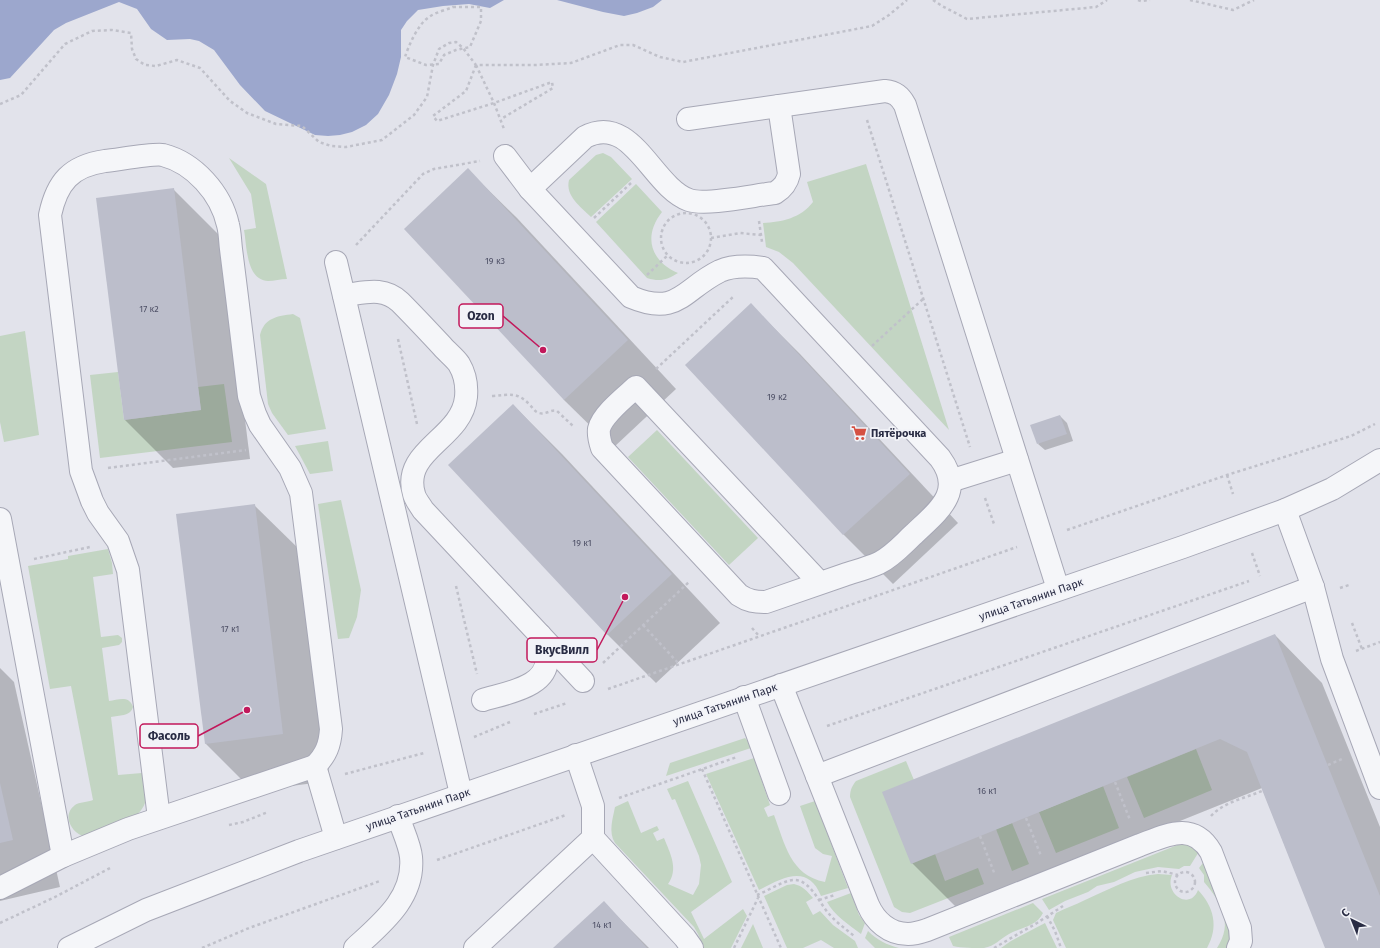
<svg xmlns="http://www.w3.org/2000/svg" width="1380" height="948" font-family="'Fira Sans',sans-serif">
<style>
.green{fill:#c3d5c3}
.water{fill:#9ca7cd}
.shadow{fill:#0003}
.building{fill:#bcbecb}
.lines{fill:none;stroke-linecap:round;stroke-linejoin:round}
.minor-casing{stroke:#a7a8b6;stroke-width:24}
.path{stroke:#c0c1ca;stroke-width:2.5;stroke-dasharray:3 3;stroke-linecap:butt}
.minor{stroke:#f5f6f9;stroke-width:22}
.path-bridge{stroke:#c0c1ca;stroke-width:2.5;stroke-dasharray:3 3;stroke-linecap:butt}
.labels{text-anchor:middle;stroke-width:3.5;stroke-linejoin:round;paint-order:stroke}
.number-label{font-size:9px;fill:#4e5066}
.poi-label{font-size:11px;font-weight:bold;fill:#292c44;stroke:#f2f3f8;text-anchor:start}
.street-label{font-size:11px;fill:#292c44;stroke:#f2f3f8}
.leader{fill:none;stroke:#c2185b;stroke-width:1.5}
.callout-dot{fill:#c2185b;stroke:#f2f3f8;stroke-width:1.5}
.callout{fill:#f2f3f8;stroke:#c2185b;stroke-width:1.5}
.callout-label{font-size:12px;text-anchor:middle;font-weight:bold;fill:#292c44}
</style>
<rect width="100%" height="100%" fill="#e2e3eb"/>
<g class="green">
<path d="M603,153L611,157L632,179L591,217C581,207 565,196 569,180L596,155Z"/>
<path d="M229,158L266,184L287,279C281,279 274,281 268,281C246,280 247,246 244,230L256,228L251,194Z"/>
<path d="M866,164L949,430L793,263L779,252L766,247L763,223C782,222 801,218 813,202L807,182Z"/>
<path d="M636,184L662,212C643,236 650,261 678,273C667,280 660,282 647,278L596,222Z"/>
<path d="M293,314L300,318L326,429L288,435L272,413L268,404L260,335C264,318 277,316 293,314Z"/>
<path d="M25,331L39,435L4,442L0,422V336Z"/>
<path d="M118,372L124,420L201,410L198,387L224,384L232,442L100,458L90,375Z"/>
<path d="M657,430L758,538L729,565L628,457Z"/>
<path d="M328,441L333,471L310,474L295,446Z"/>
<path d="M341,500L361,590L357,617L349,638L338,639L318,504Z"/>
<path d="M108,549L112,563L113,574L93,577L101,637L118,635L122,638V642L119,645L102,648L109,701C118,700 129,695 133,707C130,717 119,715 111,717L118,775L142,773C161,819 118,825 85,837C72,833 61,816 75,805C79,802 88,802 93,800L71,686L50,689L28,566L68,559V556Z"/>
<path d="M745,738L754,747L666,776L670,763Z"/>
<path d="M1196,749L1212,790L1144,818L1127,777Z"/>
<path d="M754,758L770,805L764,808L768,817L774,815C785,844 790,875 825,882L832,856L823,854L815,848L800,806L815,801L848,888L821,896C808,863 782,878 759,890L706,774Z"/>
<path d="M906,761L914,780L935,854L945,881L978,868L984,884L910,913L902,912L894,907L850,797C850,790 852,786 856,781Z"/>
<path d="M688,781L732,882L691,912L704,939L743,909L747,916L731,948H704L698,934L694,927L615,843C608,832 613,818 615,807L628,801L641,833L657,826L659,830L653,833L657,841L664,838C670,853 679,869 668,884L693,895L699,884L701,865L699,856L675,799L672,800L667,789Z"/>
<path d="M1103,786L1119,828L1056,853L1039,812Z"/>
<path d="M1012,823L1029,864L1012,871L996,829Z"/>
<path d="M1185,843L1200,850L1190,866H1184L1179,869L1158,867L1135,872L1114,882L1097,886L1088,892L1065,901L1049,910L1042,899L1180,844Z"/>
<path d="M1207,858L1232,922L1230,943L1227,948H1217C1234,923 1221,902 1204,882V875L1199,868Z"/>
<path d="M1158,874L1172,875C1164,894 1190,911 1198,890C1214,907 1219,927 1207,948H1066L1053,920L1056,913C1066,908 1075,905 1085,900C1108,890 1132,876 1158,874Z"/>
<path d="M794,884C803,886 807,891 813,898L806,902L813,915L820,911L833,925L855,941L858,948H834L821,940L803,948H787L764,896L787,885Z"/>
<path d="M851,893L859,915L865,923L861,934C849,925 834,915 827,902Z"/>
<path d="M1033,903L1043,913C1037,926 1020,928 1009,934C1000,939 995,946 984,948C974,948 962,948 953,946L949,937Z"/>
<path d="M1045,923L1057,948H1001L1011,941Z"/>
<path d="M753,924L763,948H741Z"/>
<path d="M868,931C877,940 887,945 899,948H875L865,938Z"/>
</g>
<g class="water">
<path d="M0,0H504L490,8L469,4L443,6L418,10L407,21L401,30V57L397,74L389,95L378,114L366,125L352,132L340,135L328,136L315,135L265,111L240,85L214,50L199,41L190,39L167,40L151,29L137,9L119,2L66,23L54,30L10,78L0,80Z"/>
<path d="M557,0H662L653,7L637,13L624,16L603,12Z"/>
</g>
<g class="shadow">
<path d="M468,170L517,218L676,389L613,448L564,400Z"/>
<path d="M173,189L222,238L250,459L173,468L125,420Z"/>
<path d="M751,305L800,354L958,523L893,584L844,535L686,365Z"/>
<path d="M513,405L562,454L720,623L656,683L607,634Z"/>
<path d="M1060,416L1067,423L1073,441L1045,450L1038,444Z"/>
<path d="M254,505L302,552L330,781L253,791L206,744Z"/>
<path d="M1275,635L1322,683L1380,827V948H1326L1262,788L959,910L912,863Z"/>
<path d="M0,668L14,682L60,887L0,901Z"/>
<path d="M604,903L649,948H555Z"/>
</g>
<g class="building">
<path d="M468,168L628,340L564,400L404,229Z"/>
<path d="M174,188L201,410L124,420L96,198Z"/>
<path d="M751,303L910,474L843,535L685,365Z"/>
<path d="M513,404L672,574L607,635L448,465Z"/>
<path d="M1060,415L1067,434L1037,444L1030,425Z"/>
<path d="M255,504L283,734L205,744L176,514Z"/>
<path d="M1275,634L1380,896V948H1325L1247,752L1220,739L911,864L882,792Z"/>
<path d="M0,783L13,840L0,843Z"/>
<path d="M604,901L647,948H553Z"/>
</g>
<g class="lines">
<defs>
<g id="minor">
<path d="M688,119L885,91C895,92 900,96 905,105L1058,589"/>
<path d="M505,156L530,189L631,297C678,317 683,289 720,271C734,265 749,266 763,268L940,458C965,492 938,511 914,534C903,544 893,556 879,563C868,568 856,571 844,575C818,584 792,593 766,602C755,602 748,601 739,595L602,448C600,442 598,436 599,429C602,415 625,397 636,387L820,583"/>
<path d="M530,189L585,137C632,112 652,187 689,200C706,206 755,195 775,193C783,188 787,183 789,174L779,106"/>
<path d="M336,262L461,794"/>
<path d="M344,295C364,293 383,286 400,302C414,316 428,331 442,346C447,352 455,358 459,364C465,374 467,386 466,397C462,439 401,450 414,494C415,499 420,505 423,510L583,681"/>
<path d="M950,481L1017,460"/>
<path d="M1285,510L1313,587L1332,659L1380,788"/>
<path d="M0,519L63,856"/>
<path d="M781,685L868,905C875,921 889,934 908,934C914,934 921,932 927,930L1140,845C1167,835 1193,821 1211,852L1240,928L1241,941L1238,948"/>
<path d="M744,697L779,794"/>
<path d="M483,700C505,693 553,687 546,653C545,647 542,641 540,635"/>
<path d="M817,776L1313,587"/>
<path d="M159,818L128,570L118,541L98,513L92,501L81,471L50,215C57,182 71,166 105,161C117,160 154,153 163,155C194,163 221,193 228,225C230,232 230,241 231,249C233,265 235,281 237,297C241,330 245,363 249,396L255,414L260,425L290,468L301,493L331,729C330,745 326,755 315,766"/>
<path d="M593,838L685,938L692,948"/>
<path d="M0,888L63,856L128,829L315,766L336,838"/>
<path d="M69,948L146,910L299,851L1183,547L1285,510L1332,489L1380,460"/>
<path d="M355,948C381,924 415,898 411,857C410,845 402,829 398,816"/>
<path d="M475,948L593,838V806L576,755"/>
</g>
</defs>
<use href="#minor" class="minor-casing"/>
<g class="path">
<path d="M933,0L942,6L967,19L1096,7L1107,0"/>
<path d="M1138,0L1141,1L1150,0"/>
<path d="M1190,0L1233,10L1254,0"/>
<path d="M453,7H481V21L470,47L456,50L444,55L439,64L426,65L405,57C409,45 418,24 429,17C436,12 446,10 453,7Z"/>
<path d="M476,65L494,103L504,129"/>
<path d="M0,104L21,95L65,44L92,31L112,30L131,33L132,49L136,59L145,65L156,66L177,60L200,68L230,101L247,113L276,124L302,126L319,142L331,146L346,147L382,140L414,115L427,97L433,65L439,49L449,43L456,42L463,48L476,65H535L571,63L620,45H633L660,57L683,62L872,26L889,15L907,0"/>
<path d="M867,120L970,447"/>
<circle cx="686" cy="238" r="25"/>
<path d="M594,218L631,183"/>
<path d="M759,221L762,242"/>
<path d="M711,238L740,233L761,235"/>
<path d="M356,245L423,174L434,169L480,161"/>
<path d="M647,275L668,255"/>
<path d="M398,339L417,424"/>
<path d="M872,346L923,299"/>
<path d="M656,369L734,296"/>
<path d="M492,396C509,395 517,391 530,405C533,408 535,412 539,413C546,415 551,409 557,411L573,426"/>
<path d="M108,468L246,450"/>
<path d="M1227,475L1233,494"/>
<path d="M985,498L994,524"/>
<path d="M1067,530L1227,475L1351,436L1375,424"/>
<path d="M1252,553L1260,576"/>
<path d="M34,559L90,547"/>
<path d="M456,586L477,674"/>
<path d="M1340,588L1349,585"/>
<path d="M1352,623L1362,649"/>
<path d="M643,625L679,664"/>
<path d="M752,628L759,636"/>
<path d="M1356,651L1380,642"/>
<path d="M603,663L690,581"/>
<path d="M608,689L1017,547"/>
<path d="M534,714L567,703"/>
<path d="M827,726L1249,581"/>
<path d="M474,737L510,722"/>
<path d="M1328,765L1342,759"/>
<path d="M702,769L781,948"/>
<path d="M345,774L424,753"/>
<path d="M1115,782L1130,820"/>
<path d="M619,798L737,757"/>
<path d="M1211,816C1224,802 1245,798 1262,791"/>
<path d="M1026,818L1041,856"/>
<path d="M229,825L243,822L268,812"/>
<path d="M980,836L995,875"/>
<path d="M437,860L566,815"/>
<circle cx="1185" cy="882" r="10"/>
<path d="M1146,873L1162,871L1178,875"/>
<path d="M757,895C767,891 778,884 788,881C809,874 819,904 830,915C837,923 846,929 854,936"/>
<path d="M819,900L835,895"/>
<path d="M1047,916L1055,931L1061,948"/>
<path d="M0,923L55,897L112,867"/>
<path d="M202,948L249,928L380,881"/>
<path d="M734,948L758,898"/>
<path d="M994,948L1037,923L1063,906"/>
</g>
<use href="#minor" class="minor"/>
<path class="path-bridge" d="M476,65L466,91L433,116L437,121L494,103L552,82L553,88L501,119"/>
</g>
<defs>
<symbol id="supermarket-bare" viewBox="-9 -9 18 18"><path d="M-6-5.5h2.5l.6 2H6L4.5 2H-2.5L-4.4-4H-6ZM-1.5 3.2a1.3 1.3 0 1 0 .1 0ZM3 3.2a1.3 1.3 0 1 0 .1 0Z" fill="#d55042" stroke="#f2f3f8" stroke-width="2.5" paint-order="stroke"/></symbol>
</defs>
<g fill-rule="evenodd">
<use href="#supermarket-bare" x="848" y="422" width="22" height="22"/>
</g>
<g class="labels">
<g class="number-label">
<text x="495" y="264">19 к3</text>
<text x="149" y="312">17 к2</text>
<text x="777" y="400">19 к2</text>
<text x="582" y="546">19 к1</text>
<text x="230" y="632">17 к1</text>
<text x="987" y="794">16 к1</text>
<text x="602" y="928">14 к1</text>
</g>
<g class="poi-label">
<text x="871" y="437">Пятёрочка</text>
</g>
<g class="street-label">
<text transform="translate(1031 599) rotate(-19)" y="4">улица Татьянин Парк</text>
<text transform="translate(725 704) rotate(-19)" y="4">улица Татьянин Парк</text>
<text transform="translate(418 809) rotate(-19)" y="4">улица Татьянин Парк</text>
</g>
</g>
<path class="leader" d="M543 350L503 316M625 597L597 650M247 710L198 736"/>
<g class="callout-dot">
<circle cx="543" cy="350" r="4"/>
<circle cx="625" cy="597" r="4"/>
<circle cx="247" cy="710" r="4"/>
</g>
<g class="callout">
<rect x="459" y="304" width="44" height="24" rx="4"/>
<rect x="527" y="638" width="70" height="24" rx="4"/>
<rect x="140" y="724" width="58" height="24" rx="4"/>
</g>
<g class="callout-label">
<text x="481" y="320">Ozon</text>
<text x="562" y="654">ВкусВилл</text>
<text x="169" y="740">Фасоль</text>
</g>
<g transform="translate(1352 920) rotate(317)" stroke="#f2f3f8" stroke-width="3" paint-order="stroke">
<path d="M0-3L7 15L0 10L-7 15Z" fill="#292c44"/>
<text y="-6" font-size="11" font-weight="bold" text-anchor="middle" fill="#292c44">С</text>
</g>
</svg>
